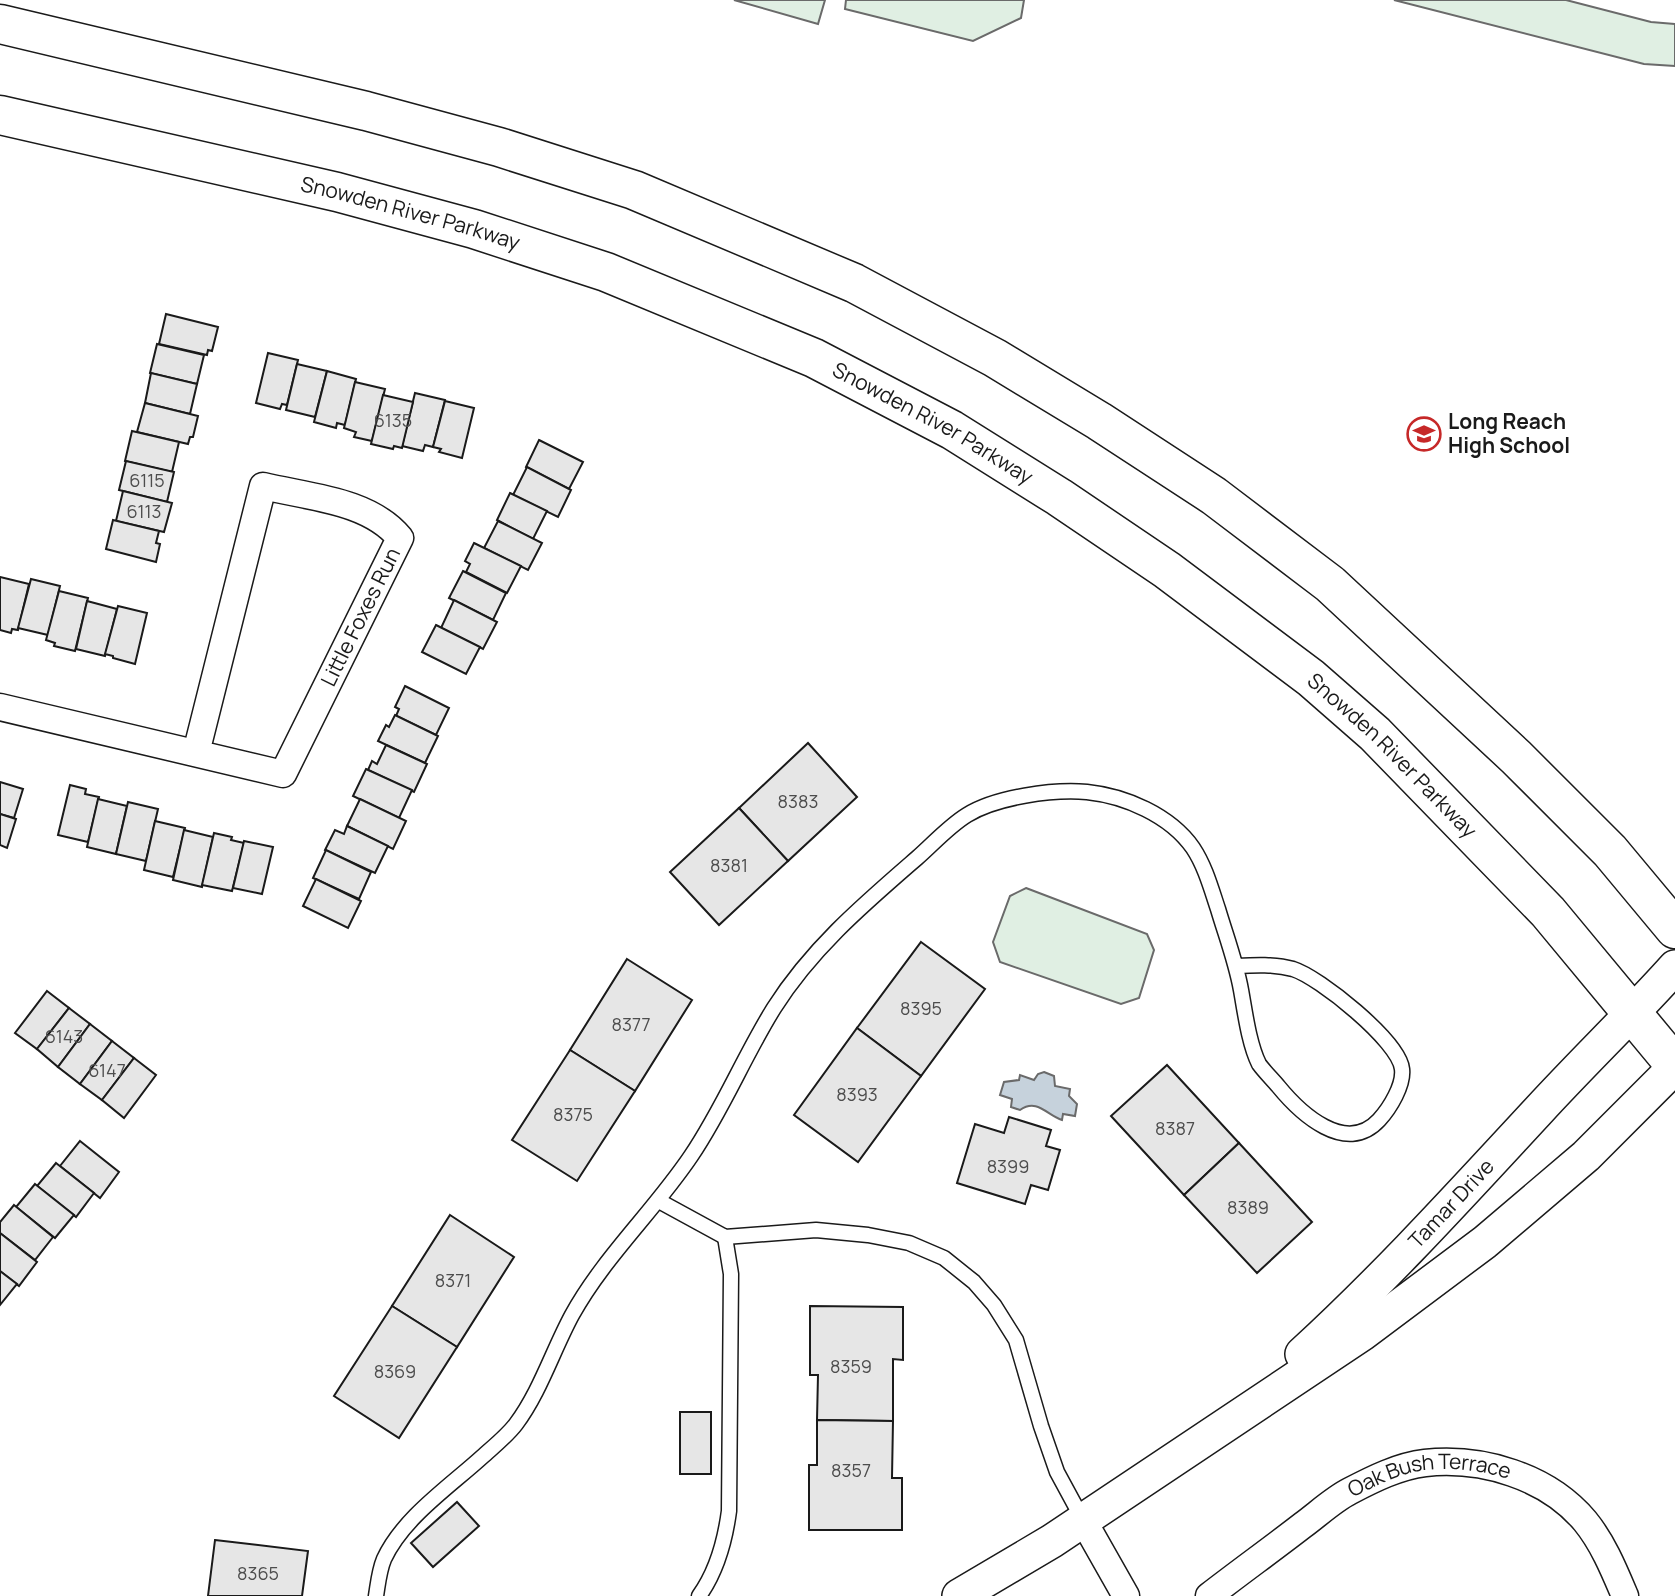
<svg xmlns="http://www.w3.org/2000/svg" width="1675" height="1596" font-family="Manrope,sans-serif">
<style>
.green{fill:#e0efe3;stroke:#6a6a6a;stroke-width:2}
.water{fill:#c6d2dc;stroke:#6a6a6a;stroke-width:2}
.building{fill:#e6e6e6;stroke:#1a1a1a;stroke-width:2}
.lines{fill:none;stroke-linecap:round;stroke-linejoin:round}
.service-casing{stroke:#1a1a1a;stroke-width:17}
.minor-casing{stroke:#1a1a1a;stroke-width:29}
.tertiary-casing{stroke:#1a1a1a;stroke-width:36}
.primary-casing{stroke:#1a1a1a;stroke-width:41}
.service{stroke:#fff;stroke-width:14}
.minor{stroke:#fff;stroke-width:26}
.tertiary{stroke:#fff;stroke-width:33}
.primary{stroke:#fff;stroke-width:38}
.labels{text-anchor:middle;stroke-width:5;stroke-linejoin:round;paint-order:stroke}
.number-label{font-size:18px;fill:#4d4d4d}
.street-label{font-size:21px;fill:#1a1a1a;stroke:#fff}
.poi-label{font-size:21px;font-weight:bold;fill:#1a1a1a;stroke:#fff;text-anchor:start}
</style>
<rect width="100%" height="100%" fill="#fff"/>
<g class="green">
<path d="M734,0H825L818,24Z"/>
<path d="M846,0H1024L1021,18L973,41L845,9Z"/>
<path d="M1394,0H1566L1651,22L1675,24V66L1644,64Z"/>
<path d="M1026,888L1147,934L1154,950L1139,998L1121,1004L1000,962L993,942L1010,896Z"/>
</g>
<path class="water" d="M1044,1072L1054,1076L1055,1086L1070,1089L1069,1096L1077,1104L1075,1116L1063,1114L1062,1120C1047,1115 1037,1098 1020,1110L1011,1107L1012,1099L1000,1095L1004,1082L1019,1080L1020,1075L1034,1080L1038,1074Z"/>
<g class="building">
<path d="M166,314L218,327L212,351L208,350L207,355L159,344Z"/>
<path d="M157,344L204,355L197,384L150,373Z"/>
<path d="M268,353L298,360L287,405L282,404L280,409L256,403Z"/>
<path d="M297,364L327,371L315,417L286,410Z"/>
<path d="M327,371L356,379L345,425L337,423L336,428L314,422Z"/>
<path d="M151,373L197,384L190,414L145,403Z"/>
<path d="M355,382L385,389L372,441L354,437L356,432L344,428Z"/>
<path d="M415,393L445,400L433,447L425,445L423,451L402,446Z"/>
<path d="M383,395L413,402L402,448L394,446L393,449L371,444Z"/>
<path d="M445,401L474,408L462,458L439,452L441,449L433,447Z"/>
<path d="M145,403L198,416L193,437H190L188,444L137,432Z"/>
<path d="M132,431L179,442L172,472L125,461Z"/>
<path d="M539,440L583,462L569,489L526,467Z"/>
<path d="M126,461L174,472L167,502L119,490Z"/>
<path d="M527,467L571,490L558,517L513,495Z"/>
<path d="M123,491L172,503L164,532L116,521Z"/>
<path d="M510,493L547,511L533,539L497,520Z"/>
<path d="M113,520L159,531L156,543L160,544L156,562L106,549Z"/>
<path d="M498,521L542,543L528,570L484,548Z"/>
<path d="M474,543L521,566L507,593L466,572L470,564L465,561Z"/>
<path d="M463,571L506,593L493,620L449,598Z"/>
<path d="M0,577L29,584L18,630L12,629L11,633L0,630Z"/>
<path d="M31,579L60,586L48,635L18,628Z"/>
<path d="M59,591L88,598L75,651L54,646L55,643L46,640Z"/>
<path d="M454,600L497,622L483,649L441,628Z"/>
<path d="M87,601L117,609L105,656L76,649Z"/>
<path d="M118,606L147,613L135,664L113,658V656L105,654Z"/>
<path d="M436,625L480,647L466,674L422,652Z"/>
<path d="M405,686L449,708L436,735L396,716L399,709L395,707Z"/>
<path d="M395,715L438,736L425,763L378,741L386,725L389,727Z"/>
<path d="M808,743L857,797L788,861L739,808Z"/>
<path d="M386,745L427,764L414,792L368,770L372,761L377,764Z"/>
<path d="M366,769L412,790L399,818L353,796Z"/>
<path d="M0,782L23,789L14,818L0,814Z"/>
<path d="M70,785L86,789L85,794L99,797L88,842L58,835Z"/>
<path d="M98,799L127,806L116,854L87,847Z"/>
<path d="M360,799L406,821L393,849L347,826Z"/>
<path d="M128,802L158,809L146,861L116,854Z"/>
<path d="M739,808L788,861L719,925L670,872Z"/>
<path d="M0,814L16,819L7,848L0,845Z"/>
<path d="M155,821L185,828L173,877L144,870Z"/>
<path d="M347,826L388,846L375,873L325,850L335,830L344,834Z"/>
<path d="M184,830L213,837L202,887L173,880Z"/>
<path d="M214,833L232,837L231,840L244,843L232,891L202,885Z"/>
<path d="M244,841L273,847L262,894L233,888Z"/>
<path d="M326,850L371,872L359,899L313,878Z"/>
<path d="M316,879L361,901L348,928L303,906Z"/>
<path d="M921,942L985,989L921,1076L857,1028Z"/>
<path d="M627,959L692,1000L635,1091L570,1050Z"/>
<path d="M47,991L69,1008L37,1049L15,1033Z"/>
<path d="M69,1008L90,1024L58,1067L37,1049Z"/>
<path d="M90,1024L112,1041L80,1084L58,1067Z"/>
<path d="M857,1028L921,1076L858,1162L794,1115Z"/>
<path d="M112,1041L134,1058L102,1100L80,1084Z"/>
<path d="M570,1050L635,1091L577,1181L512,1140Z"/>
<path d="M134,1058L156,1075L124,1118L102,1100Z"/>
<path d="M1167,1065L1239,1143L1184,1195L1111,1116Z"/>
<path d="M1009,1117L1051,1130L1046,1146L1060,1150L1048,1190L1031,1185L1025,1204L957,1183L975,1124L1004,1133Z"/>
<path d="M80,1141L119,1172L100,1198L60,1166Z"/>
<path d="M1239,1143L1312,1222L1257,1273L1184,1195Z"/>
<path d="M56,1163L94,1193L76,1217L37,1186Z"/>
<path d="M35,1184L74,1215L55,1238L16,1207Z"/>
<path d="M14,1205L53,1237L35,1260L0,1233V1222Z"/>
<path d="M450,1215L514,1257L457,1347L392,1306Z"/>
<path d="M0,1233L37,1262L19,1286L0,1271Z"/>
<path d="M0,1271L17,1284L0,1305Z"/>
<path d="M392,1306L457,1347L399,1438L334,1396Z"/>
<path d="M810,1306L903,1307V1360L893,1359V1421L817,1420L818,1375H810Z"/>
<rect x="680" y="1412" width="31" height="62"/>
<path d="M817,1420L893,1421L892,1478H902V1530H809V1465H817Z"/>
<path d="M457,1502L479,1526L433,1567L411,1543Z"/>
<path d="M215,1540L308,1551L302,1596H208Z"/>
</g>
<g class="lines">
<defs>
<g id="service">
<path d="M659,1201L725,1237L816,1230L868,1235L909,1243L944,1258L974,1282L994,1305L1016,1340L1041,1426L1057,1472L1083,1520"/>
<path d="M376,1596C378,1584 379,1571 384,1559C403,1518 449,1487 482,1457C493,1447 507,1436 516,1424C540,1392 553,1350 572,1315C604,1257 654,1211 691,1156C723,1109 744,1056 774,1008C812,948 864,904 917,858C933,844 949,826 967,815C996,797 1053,789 1087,792C1125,796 1170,815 1193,848C1205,866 1211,888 1218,909C1226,936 1236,962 1241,990C1245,1012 1249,1044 1259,1064C1264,1071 1272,1079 1278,1086C1300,1113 1346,1156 1379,1120C1390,1108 1404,1085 1402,1069C1399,1041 1319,977 1293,969C1275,964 1255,965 1236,966"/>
<path d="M699,1596C717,1571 725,1541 729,1511L731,1274L725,1237"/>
</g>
<g id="minor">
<path id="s1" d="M0,707L283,774L400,538C369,500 308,497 263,486L196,753"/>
<path d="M1083,1520L1126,1596"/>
<path id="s2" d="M1209,1596C1240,1572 1272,1549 1303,1525C1318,1514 1334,1499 1350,1491C1373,1479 1399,1466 1425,1463C1482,1457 1547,1476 1585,1521C1603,1543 1614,1570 1625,1596"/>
</g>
<g id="tertiary">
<path id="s3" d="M1302,1354C1386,1277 1462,1193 1539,1110C1584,1061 1631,1016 1675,967"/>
<path d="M959,1596L1052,1541L1362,1334L1485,1242L1586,1156L1675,1067"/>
</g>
<g id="primary">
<path d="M0,24L366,111L499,147L634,190L854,283L995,358L1099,421L1214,496L1330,584L1516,757L1610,851L1675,929"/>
<path id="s4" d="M0,115L337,192L474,229L606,272L814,358L952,430L1059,497L1167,570L1311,678L1375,734L1548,912L1675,1065"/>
</g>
</defs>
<use href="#service" class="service-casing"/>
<use href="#minor" class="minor-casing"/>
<use href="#tertiary" class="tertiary-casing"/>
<use href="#primary" class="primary-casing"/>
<use href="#service" class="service"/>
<use href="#minor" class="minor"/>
<use href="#tertiary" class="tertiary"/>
<use href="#primary" class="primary"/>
</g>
<defs>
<symbol id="school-ring" viewBox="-11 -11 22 22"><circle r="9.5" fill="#fff" stroke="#c62828" stroke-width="1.5"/><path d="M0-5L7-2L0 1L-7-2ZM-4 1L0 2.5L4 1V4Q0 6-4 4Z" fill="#c62828"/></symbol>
</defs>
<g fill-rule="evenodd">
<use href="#school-ring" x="1405" y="415" width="38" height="38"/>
</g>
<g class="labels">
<g class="number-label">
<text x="393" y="427">6135</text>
<text x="147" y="487">6115</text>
<text x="144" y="518">6113</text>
<text x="798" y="808">8383</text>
<text x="729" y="872">8381</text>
<text x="921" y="1015">8395</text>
<text x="631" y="1031">8377</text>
<text x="64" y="1043">6143</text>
<text x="107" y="1077">6147</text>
<text x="857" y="1101">8393</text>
<text x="573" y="1121">8375</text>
<text x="1175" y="1135">8387</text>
<text x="1008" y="1173">8399</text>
<text x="1248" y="1214">8389</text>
<text x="453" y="1287">8371</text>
<text x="851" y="1373">8359</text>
<text x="395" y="1378">8369</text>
<text x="851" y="1477">8357</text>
<text x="258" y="1580">8365</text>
</g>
<g class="street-label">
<text dy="7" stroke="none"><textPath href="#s4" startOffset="422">Snowden River Parkway</textPath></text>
<text dy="7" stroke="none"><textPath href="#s4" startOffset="987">Snowden River Parkway</textPath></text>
<text dy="7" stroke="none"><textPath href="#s1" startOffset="466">Little Foxes Run</textPath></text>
<text dy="7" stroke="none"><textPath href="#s4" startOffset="1556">Snowden River Parkway</textPath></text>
<text dy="7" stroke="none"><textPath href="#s3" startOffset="212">Tamar Drive</textPath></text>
<text dy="7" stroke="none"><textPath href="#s2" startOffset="259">Oak Bush Terrace</textPath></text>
</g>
<g class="poi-label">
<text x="1448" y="429">Long Reach<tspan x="1448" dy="24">High School</tspan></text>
</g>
</g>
</svg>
